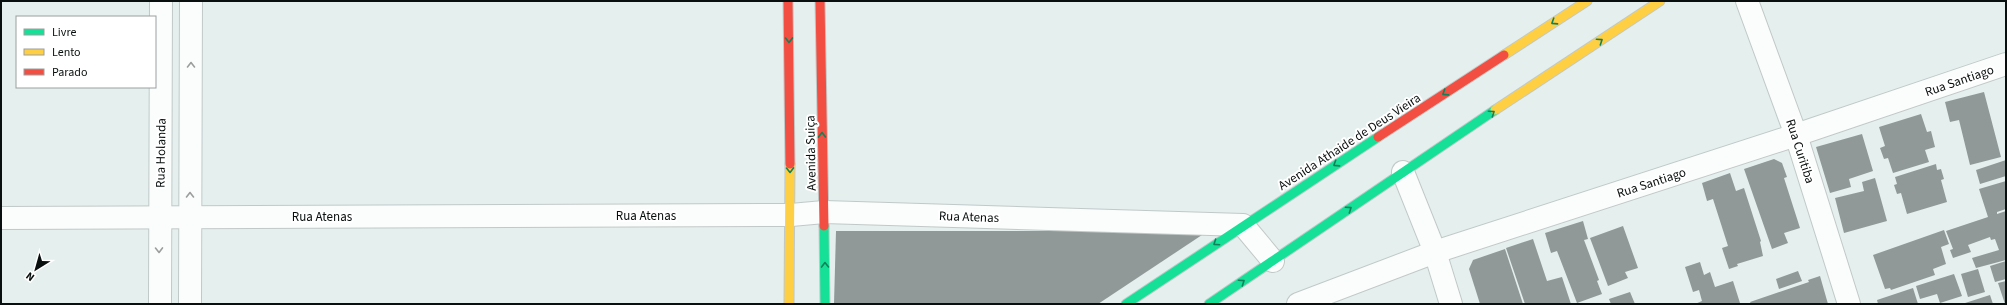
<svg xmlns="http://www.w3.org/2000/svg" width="2007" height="305" font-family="'Source Sans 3',sans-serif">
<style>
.building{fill:#909998}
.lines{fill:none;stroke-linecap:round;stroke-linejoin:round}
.street-casing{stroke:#c1c9c8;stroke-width:24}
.fast-casing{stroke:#c1c9c8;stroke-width:11}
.slow-casing{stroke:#c1c9c8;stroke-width:11}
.jam-casing{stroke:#c1c9c8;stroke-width:11}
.street{stroke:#fbfdfc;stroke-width:22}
.fast{stroke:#16e098;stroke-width:9}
.slow{stroke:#ffcf43;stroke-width:9}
.jam{stroke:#f24e42;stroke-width:9}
.oneway{stroke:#10825a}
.oneway2{stroke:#9a9e9d}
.labels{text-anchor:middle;stroke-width:4;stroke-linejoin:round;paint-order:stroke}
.street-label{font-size:13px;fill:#080f0e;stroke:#fff}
</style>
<rect width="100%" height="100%" fill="#e4efee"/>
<g class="building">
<path d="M1984,92L2001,157L1970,165L1959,120L1950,122L1945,102Z"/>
<path d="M1921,114L1927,132L1931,131L1935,147L1925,150L1929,162L1893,173L1888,158L1884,159L1880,148L1885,146L1879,127Z"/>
<path d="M1862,134L1873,171L1849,179L1851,187L1830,193L1816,147Z"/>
<path d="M1774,159L1782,163L1787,177L1784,178L1800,228L1784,233L1788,243L1772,249L1744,169Z"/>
<path d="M2006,160V176L1980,184L1976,170Z"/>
<path d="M1936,164L1937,170L1941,169L1944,179L1941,180L1947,202L1907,214L1901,193L1897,194L1894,185L1897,184L1895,177Z"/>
<path d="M1730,173L1736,191L1744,188L1761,241L1760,242L1763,256L1737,264L1738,266L1729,269L1722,248L1728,246L1713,199L1707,201L1702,183Z"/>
<path d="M1875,178L1887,221L1844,233L1835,198L1864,191L1862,182Z"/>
<path d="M2006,181V209L1997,212V214L2006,211V260L1976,268L1972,258L1999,250L1995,239L1991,240L1990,237L1968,245L1971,252L1953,258L1950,250L1953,249L1946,231L1988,217L1979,189Z"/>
<path d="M1583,221L1588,239L1584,240L1599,280L1597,281L1602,294L1577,303L1557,251L1551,253L1545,233Z"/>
<path d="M1623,226L1638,268L1625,272L1628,278L1608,286L1590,238Z"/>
<path d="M1944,230L1949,244L1941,247L1946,264L1933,269L1935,275L1891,290L1890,288L1885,289L1873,255Z"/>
<path d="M836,231H1208L1098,304H834Z"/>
<path d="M1533,239L1547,281L1562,277L1571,304H1525L1506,248Z"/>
<path d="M1505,249L1523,304H1480L1469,269L1473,260Z"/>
<path d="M2006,261V279L1995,282L1990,266Z"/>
<path d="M1700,262L1704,275L1710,272L1715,287L1733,281L1740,303L1695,304L1702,301L1699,290L1693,292L1685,267Z"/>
<path d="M1978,269L1985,292L1968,297L1961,274Z"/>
<path d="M1798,271L1802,281L1779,289L1776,279Z"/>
<path d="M1954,274L1962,296L1940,303L1937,294L1920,299L1916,286Z"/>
<path d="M1820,276L1828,304H1751L1750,302L1809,282L1808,280Z"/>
<path d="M2006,281V304H2005L1998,283Z"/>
<path d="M1913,288L1918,304H1878L1877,300Z"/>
<path d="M1630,292L1635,304H1611L1609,299Z"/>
<path d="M1990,295L1993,304H1962Z"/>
</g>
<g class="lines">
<defs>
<g id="street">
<path d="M1747,1L1796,135L1849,304"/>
<path d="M1403,172L1435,252L1451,304"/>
<path d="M1,218L791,215L824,212L1243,225L1273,261"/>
<path d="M160,304L161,1"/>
<path d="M190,304L191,1"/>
<path d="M1298,304L1435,252L1796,135L2006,64"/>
</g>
<g id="fast">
<path d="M824,226L825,304"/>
<path d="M1126,304L1378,137"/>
<path d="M1209,304L1495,110"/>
</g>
<g id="slow">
<path d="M1504,55L1587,1"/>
<path d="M1495,110L1660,1"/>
<path d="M789,304L790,164"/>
</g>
<g id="jam">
<path d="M788,1L790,164"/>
<path d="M820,1L824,226"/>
<path d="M1378,137L1504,55"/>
</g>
</defs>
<use href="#street" class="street-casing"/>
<use href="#fast" class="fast-casing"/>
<use href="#slow" class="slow-casing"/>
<use href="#jam" class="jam-casing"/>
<use href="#street" class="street"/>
<use href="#fast" class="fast"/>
<use href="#slow" class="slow"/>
<use href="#jam" class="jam"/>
</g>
<defs><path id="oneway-chevron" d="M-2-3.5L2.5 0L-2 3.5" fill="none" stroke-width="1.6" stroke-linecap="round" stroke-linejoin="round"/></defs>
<g class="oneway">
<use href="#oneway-chevron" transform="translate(1554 22) rotate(147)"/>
<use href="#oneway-chevron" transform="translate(789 40) rotate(89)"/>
<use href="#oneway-chevron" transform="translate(1600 41) rotate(-34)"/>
<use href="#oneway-chevron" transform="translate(1445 93) rotate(147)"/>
<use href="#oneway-chevron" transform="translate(1492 113) rotate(-34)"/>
<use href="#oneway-chevron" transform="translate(822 135) rotate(-91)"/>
<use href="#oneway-chevron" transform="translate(1336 164) rotate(147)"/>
<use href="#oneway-chevron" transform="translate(790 170) rotate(89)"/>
<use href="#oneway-chevron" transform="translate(1349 209) rotate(-34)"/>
<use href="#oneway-chevron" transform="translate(1216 243) rotate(146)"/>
<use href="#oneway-chevron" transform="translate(825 265) rotate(-91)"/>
<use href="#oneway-chevron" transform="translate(1242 282) rotate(-34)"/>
</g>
<g class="oneway2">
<use href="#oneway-chevron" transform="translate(191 65) rotate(-90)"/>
<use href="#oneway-chevron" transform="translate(190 195) rotate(-90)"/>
<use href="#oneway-chevron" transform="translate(159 250) rotate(89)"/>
</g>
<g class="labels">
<g class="street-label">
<text transform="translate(1959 80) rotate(-19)" y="5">Rua Santiago</text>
<text transform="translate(1349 141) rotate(-33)" y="5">Avenida Athaide de Deus Vieira</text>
<text transform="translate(1801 151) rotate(72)" y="5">Rua Curitiba</text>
<text transform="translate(160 153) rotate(-89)" y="5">Rua Holanda</text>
<text transform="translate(810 153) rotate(-91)" y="5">Avenida Suiça</text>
<text transform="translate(1651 182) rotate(-18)" y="5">Rua Santiago</text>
<text x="646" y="220">Rua Atenas</text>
<text x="322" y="221">Rua Atenas</text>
<text transform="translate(969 216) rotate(2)" y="5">Rua Atenas</text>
</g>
</g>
<rect width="2007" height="305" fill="none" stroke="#080f0e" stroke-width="4"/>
<rect x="16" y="16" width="140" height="72" fill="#ffffff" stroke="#9c9f9f"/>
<rect x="24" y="29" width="20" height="6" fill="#16e098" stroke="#9c9f9f"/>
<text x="52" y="36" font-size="12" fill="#080f0e">Livre</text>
<rect x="24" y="49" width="20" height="6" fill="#ffcf43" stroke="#9c9f9f"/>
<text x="52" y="56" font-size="12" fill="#080f0e">Lento</text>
<rect x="24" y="69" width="20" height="6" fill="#f24e42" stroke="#9c9f9f"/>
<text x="52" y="76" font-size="12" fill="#080f0e">Parado</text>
<g transform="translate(36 269) rotate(217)" stroke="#ffffff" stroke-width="3" paint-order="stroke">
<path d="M0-3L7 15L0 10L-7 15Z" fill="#080f0e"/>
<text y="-6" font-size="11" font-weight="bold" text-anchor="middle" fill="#080f0e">N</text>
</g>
</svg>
